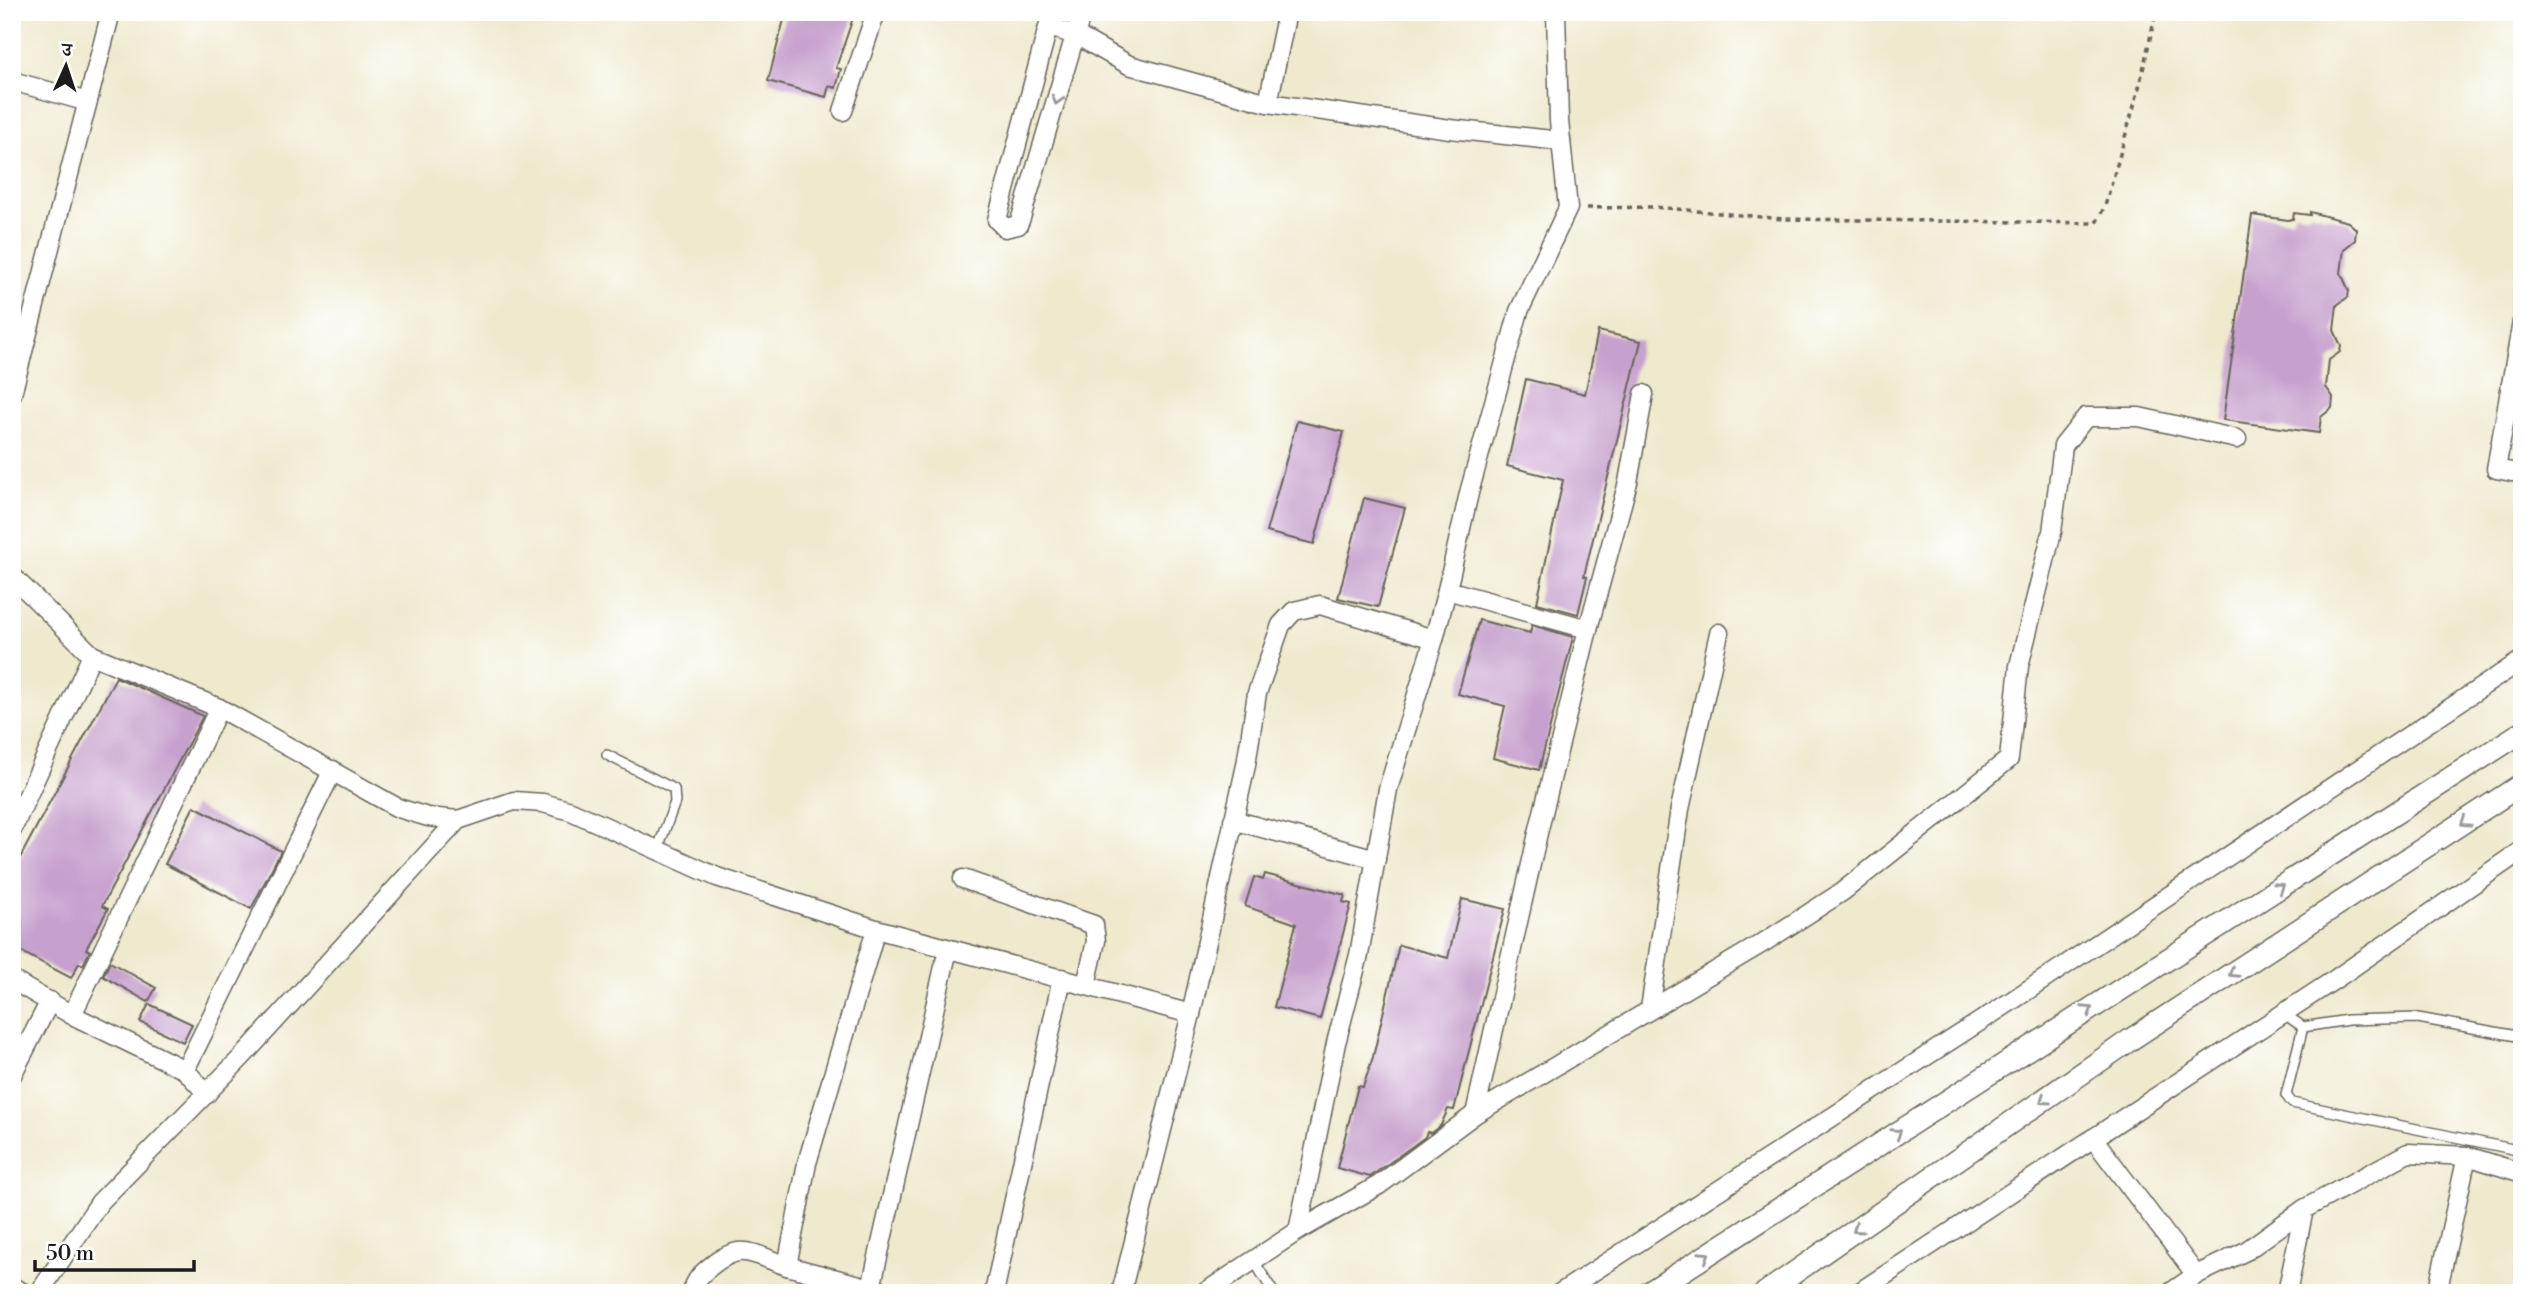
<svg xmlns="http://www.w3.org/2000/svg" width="2534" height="1305" font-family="'Libre Bodoni','Noto Serif Devanagari',serif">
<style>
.building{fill:#c7a1ce}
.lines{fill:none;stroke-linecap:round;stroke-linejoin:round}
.service-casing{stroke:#66645a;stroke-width:12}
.minor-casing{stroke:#66645a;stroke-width:21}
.tertiary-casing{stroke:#66645a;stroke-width:24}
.path{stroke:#66645a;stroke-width:3.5;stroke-dasharray:5 5;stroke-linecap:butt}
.service{stroke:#fff;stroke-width:9}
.minor{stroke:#fff;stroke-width:18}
.tertiary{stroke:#fff;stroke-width:21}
.oneway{stroke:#999}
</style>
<rect width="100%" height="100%" fill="#fff"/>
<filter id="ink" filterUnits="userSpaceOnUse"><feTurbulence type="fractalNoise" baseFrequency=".0143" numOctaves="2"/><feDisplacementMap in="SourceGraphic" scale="14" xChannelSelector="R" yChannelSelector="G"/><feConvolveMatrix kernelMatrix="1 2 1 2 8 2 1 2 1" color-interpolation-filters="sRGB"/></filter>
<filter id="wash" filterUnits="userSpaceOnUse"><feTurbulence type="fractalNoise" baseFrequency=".00686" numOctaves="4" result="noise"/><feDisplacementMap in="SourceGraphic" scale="28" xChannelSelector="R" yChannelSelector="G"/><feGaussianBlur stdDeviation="1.57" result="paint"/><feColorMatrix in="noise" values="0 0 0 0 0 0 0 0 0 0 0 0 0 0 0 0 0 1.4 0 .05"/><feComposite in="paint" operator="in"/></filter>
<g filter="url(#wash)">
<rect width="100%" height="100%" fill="#efe9ce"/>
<g id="blocks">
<g class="building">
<path d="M786,12H855L836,68L841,69L836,88L829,86L826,97L768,81Z"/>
<path d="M2310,212L2348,222L2356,229L2355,240L2344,249L2341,273L2349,291L2348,297L2337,305L2334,330L2341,346L2340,352L2329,360L2326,387L2333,397L2332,408L2321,417L2319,433L2223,420L2252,215L2288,220L2293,219L2294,213L2310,215Z"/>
<path d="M1598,331L1641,341L1584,576L1587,577L1578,614L1537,603L1563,480L1507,466L1526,379L1585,394Z"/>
<path d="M1297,421L1344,432L1314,544L1266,532Z"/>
<path d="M1364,498L1405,508L1378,607L1338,598Z"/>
<path d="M1479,620L1530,633L1532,625L1573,637L1539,770L1493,758L1505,706L1458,694Z"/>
<path d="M116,677L203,716L102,906L108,909L86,949L90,951L83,965L79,963L71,978L12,947V873Z"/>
<path d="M194,806L281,851L251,909L165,864Z"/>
<path d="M1265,874L1345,895L1343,902L1351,904L1320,1019L1274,1007L1296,924L1245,906L1254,877L1263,880Z"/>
<path d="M1462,899L1505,909L1454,1110L1448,1109L1441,1125L1431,1133L1427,1132L1425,1137L1370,1177L1337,1168L1358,1086L1363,1087L1373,1057L1399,945L1448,958Z"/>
<path d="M110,962L156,988L148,1002L103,976Z"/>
<path d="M149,1004L192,1024L183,1042L140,1022Z"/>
</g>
</g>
</g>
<g filter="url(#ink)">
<use href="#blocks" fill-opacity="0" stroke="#66645a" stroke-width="2"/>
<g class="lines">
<defs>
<g id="service">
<path d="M607,755L674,789L675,802L657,851"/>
<path d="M2283,1013L2303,1027L2348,1020L2418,1018L2522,1037"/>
<path d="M2303,1027L2286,1095L2292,1103L2522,1151"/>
<path d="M1254,1261L1274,1293"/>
</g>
<g id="minor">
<path d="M1052,12L997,220L1005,228L1018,225L1021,218L1082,12"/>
<path d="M1049,27L1076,35L1129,65L1268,103L1450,129L1561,141"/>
<path d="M12,81L88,102"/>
<path d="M1268,103L1287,12"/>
<path d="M843,111L876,12"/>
<path d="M2522,322L2496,469L2522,474"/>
<path d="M12,394L111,12"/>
<path d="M12,576L92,655L219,708L398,808L428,817L458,820L514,801L543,803L571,811L717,877L876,929L1191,1014"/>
<path d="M1447,590L1469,493L1519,311L1568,208L1559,121L1556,12"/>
<path d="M1588,629L1628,482L1644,394"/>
<path d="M1233,820L1376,859"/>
<path d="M12,830L92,655"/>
<path d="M963,879L1094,925L1096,941L1086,985"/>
<path d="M876,929L807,1163L787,1266L890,1293"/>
<path d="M12,980L72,1015L185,1070L207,1094"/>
<path d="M1650,1009L1680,809L1719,633"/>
<path d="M72,1015L219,708"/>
<path d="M185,1070L333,770"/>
<path d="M12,1075L50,1001"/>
<path d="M2093,1138L2196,1275"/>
<path d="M1298,1231L1336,1043L1359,955L1388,789L1434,639"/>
<path d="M12,1287L24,1293"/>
<path d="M871,1288L948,949"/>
<path d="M39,1293L100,1202L242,1057L458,820"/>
<path d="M692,1293C695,1280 701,1274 711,1266C742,1241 752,1254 787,1266"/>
<path d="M994,1293L1062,978"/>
<path d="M1121,1293L1191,1014L1246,765L1257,693L1281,625L1294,611L1320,605L1434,639L1447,590L1588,629L1538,833L1475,1114"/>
<path d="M1204,1293L1298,1231L1379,1185L1475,1114L1766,941L1842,892L2009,759L2019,666L2052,532L2063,446L2086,417H2139L2237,439"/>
<path d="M1560,1293L2010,1002L2522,660"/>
<path d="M1858,1293L2337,978L2522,850"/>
<path d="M2170,1293L2196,1275L2246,1251L2304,1209L2408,1153L2467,1156"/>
<path d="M2287,1293L2304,1209"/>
<path d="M2437,1293L2467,1156L2522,1173"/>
</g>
<g id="tertiary">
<path d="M1648,1293L2522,732"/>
<path d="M1765,1293L2130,1040L2522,784"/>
</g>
</defs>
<use href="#service" class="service-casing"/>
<use href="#minor" class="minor-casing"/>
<use href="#tertiary" class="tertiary-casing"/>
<path class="path" d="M1587,208L1655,207L1783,219L2096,223L2105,206L2138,92L2156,12"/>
<use href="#service" class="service"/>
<use href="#minor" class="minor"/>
<use href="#tertiary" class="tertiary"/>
</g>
<defs><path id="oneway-chevron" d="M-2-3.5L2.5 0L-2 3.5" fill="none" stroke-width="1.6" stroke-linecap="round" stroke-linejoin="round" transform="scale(1.75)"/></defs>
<g class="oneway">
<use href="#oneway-chevron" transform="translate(1057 100) rotate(107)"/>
<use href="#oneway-chevron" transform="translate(2465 822) rotate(147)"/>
<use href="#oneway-chevron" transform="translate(2280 887) rotate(-33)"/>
<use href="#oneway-chevron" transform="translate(2233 973) rotate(147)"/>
<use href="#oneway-chevron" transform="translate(2088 1010) rotate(-33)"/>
<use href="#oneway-chevron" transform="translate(2044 1100) rotate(145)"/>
<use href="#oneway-chevron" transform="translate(1897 1133) rotate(-33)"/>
<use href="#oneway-chevron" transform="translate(1857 1229) rotate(145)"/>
<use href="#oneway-chevron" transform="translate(1705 1256) rotate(-33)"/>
</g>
</g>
<rect width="2534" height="1305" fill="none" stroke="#fff" stroke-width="42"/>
<g transform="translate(66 66) rotate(3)" stroke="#ffffff" stroke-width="5" paint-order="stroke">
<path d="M0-5L12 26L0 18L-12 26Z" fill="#1c1c1c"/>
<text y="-10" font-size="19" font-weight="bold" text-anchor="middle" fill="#1c1c1c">उ</text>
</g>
<path d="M35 1260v10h159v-10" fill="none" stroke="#1c1c1c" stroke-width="3.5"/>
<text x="46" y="1260" font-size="21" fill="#1c1c1c" stroke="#ffffff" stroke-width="5" paint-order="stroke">50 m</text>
</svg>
